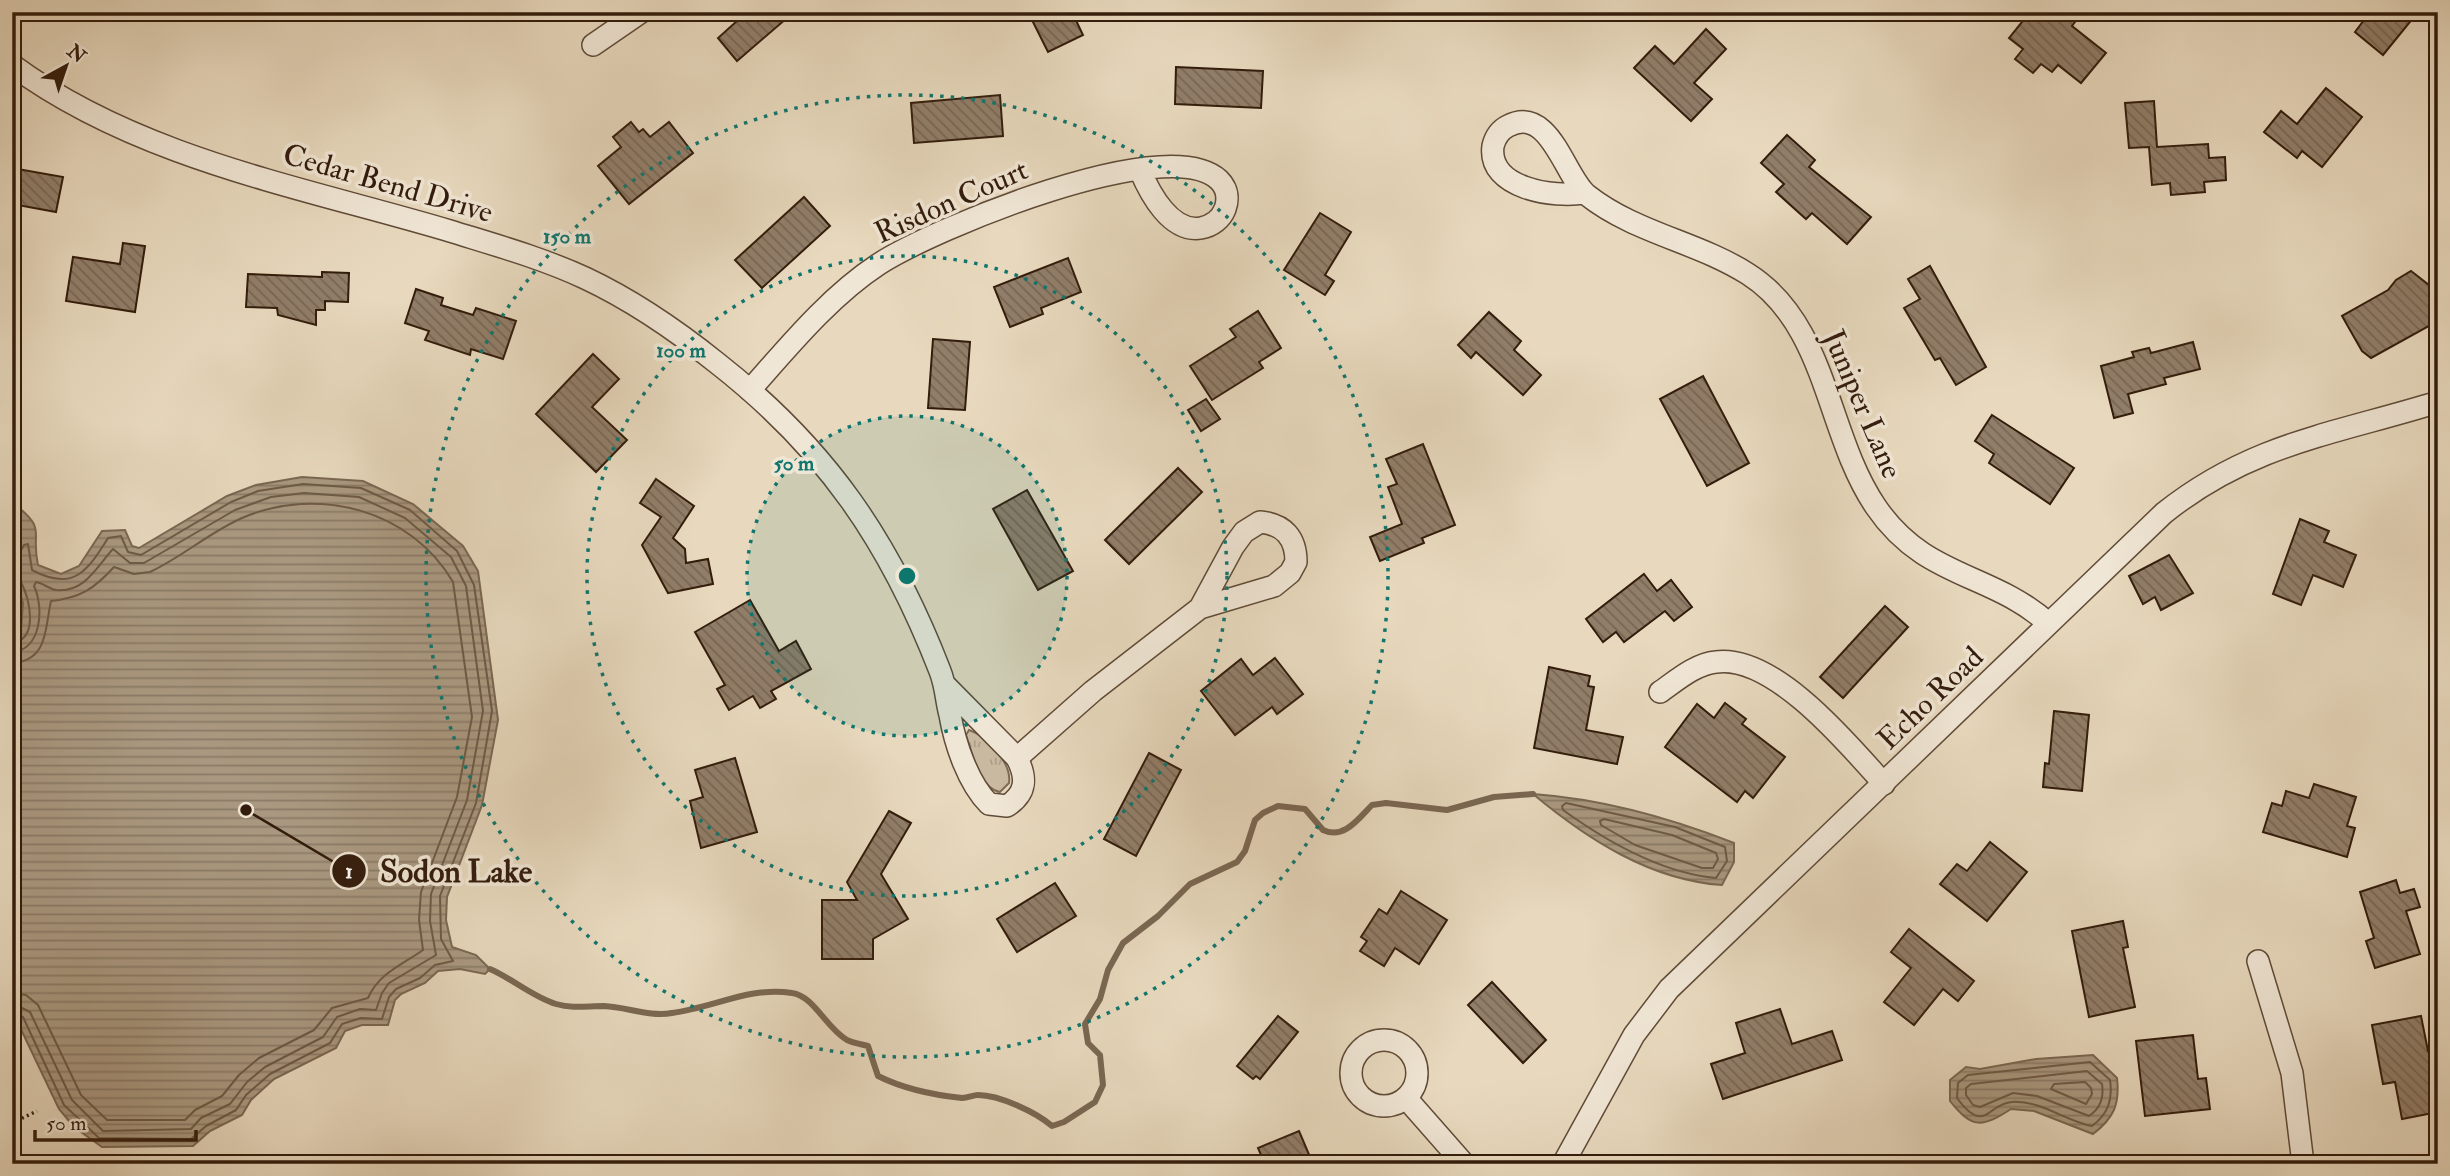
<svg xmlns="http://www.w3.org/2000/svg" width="2450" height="1176" font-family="'IM FELL Double Pica',serif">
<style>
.grass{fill:url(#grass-tufts);stroke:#7e6a56;stroke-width:2}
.water{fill:url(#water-rules);stroke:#7a6752;stroke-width:2}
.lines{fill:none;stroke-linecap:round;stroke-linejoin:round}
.shore{stroke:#6e5a46;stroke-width:2}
.stream{stroke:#7a6752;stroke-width:6}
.building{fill:url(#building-back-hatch);stroke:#331c0c;stroke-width:2}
.minor-casing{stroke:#604b38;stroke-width:24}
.path{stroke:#331c0c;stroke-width:3.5;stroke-dasharray:2 3.5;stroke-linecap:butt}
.minor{stroke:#f0e6d5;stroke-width:21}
.ring{fill:none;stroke:#0f766e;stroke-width:3.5;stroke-dasharray:3.5 7}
.labels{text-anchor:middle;stroke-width:7;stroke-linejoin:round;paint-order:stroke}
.street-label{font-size:30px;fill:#331c0c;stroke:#f0e6d5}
.centre{fill:#0f766e;stroke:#f0e6d5;stroke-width:3.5}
.ring-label{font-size:21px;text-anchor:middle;font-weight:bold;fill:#0f766e;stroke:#f0e6d5;stroke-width:7;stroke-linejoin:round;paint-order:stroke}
.leader{fill:none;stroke:#331c0c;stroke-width:2.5}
.callout-dot{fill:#331c0c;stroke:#f0e6d5;stroke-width:2.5}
.mark-label{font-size:21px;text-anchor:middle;font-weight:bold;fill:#fff}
.callout-label{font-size:32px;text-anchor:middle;font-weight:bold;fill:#331c0c;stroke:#f0e6d5;stroke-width:7;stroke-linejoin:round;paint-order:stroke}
</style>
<defs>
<pattern id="grass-tufts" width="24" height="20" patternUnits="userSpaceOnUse" patternTransform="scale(1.75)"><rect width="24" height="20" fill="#c9b9a0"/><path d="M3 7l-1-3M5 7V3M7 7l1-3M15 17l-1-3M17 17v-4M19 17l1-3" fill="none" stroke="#ad9e89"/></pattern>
<pattern id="water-rules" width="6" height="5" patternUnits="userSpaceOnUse" patternTransform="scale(1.75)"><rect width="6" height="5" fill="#aa9981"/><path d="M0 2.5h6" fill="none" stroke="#8b7c68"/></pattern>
<pattern id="building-back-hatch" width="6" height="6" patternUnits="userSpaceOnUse" patternTransform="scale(1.75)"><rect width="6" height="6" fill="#917e69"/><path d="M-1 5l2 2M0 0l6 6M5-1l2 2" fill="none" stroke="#765"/></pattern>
</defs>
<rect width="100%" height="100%" fill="#e8d9be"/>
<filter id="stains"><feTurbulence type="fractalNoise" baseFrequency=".00286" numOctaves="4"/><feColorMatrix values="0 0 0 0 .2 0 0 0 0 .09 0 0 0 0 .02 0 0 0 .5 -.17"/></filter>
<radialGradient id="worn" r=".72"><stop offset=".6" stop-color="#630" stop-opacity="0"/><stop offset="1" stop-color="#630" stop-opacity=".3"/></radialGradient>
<path class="grass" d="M969,730C987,736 1012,763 1009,783L1000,792C980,789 972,752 966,735Z"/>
<g class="water">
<path d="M302,477L363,481L413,504L463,546L478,571L498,720L482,805L447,897L446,920L452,947L476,955L490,969L485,974L460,969L438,971L425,983L401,994L395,1000L388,1025H362L345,1031L336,1048L274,1079L251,1100L242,1115L210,1131L193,1146L102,1147L74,1127L59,1109L17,1021L12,1017V638L21,630L23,603L12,570L18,542L12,524V502C49,531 30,529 38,565L61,574L79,566L102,531L125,530L132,546L139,548L227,496L256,485Z"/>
<path d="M1533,794C1603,799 1668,817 1734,843V862L1722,885C1650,880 1587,839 1533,794Z"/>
<path d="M2093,1055L2117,1078C2120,1104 2114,1118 2093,1134L2034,1111L2011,1109C1982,1128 1972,1129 1950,1101V1080L1966,1067L1980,1069L2036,1059Z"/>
</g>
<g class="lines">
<g class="shore">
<path d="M12,556L19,554L24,545L28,544L32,570C73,592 87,572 108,538L121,536L128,552L141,555L231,502L258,491L303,484L361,488L410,510L457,551L474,585L492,711L476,803L440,896L441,939L453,961L435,965L420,978L396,989L389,997L382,1019L361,1018L342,1024L330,1043L270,1074L246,1095L236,1110L206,1126L191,1139L99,1138L64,1105L23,1017L12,1012"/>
<path d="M12,579L21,582C29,598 40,639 12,643"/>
<path d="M12,652C42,650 44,607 34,586L36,582C43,583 49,589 56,590C85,593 97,566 113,549L130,563H144L235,510L271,497L304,493L359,497L405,518L451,557L466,586L483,711L467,800L431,894L430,921L436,955L389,983L382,993L376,1010L360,1009L337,1017L323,1037L265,1067L247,1082L230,1104L201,1118L191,1129L103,1131L72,1100L30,1012L12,1003"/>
<path d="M12,663C49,661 45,626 51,601C80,598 94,589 114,567L134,574L150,572C182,557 210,532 242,518C318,485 411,510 453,582L472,717L457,797L421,892L419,920L423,950C402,965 379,973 368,998L332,1008L314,1030L259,1058L239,1075L222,1096L195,1110L185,1120H107L81,1095L38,1005L26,995L12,993"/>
<path d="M1566,803L1675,827L1725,847L1727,861L1716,878C1662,873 1606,841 1563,810L1562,806Z"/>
<path d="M1604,819L1672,835L1716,853L1718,859L1713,868H1702L1635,845L1601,825L1600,821Z"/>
<path d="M2090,1062L2110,1080C2113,1100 2108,1114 2092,1126C2065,1121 2041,1100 2012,1102C1988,1103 1985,1136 1957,1098L1958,1083L1968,1075Z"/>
<path d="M2087,1071L2102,1084C2104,1097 2101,1108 2089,1116L2037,1096L2013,1093L1980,1107L1973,1105L1966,1095V1088L1971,1084Z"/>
<path d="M2085,1082L2091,1088L2092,1094L2086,1104L2051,1089L2054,1084Z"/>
</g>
<path class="stream" d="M490,969C513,979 533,997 556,1004C573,1009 587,1006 604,1006C627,1007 649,1017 672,1013C713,1008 750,986 792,993C814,996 826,1028 847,1040C853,1043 861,1044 868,1046L878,1076C904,1089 933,1095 962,1098C968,1098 973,1095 978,1095C999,1095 1036,1112 1052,1126L1064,1122L1095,1102L1103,1085L1100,1055L1088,1043L1085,1024L1100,999L1108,970L1123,943L1158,916L1190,884L1237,862L1245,851L1255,820L1263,813L1278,806L1305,809L1323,830C1344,840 1359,818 1372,805L1386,803L1447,810L1494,797L1533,794"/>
</g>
<g class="building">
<path d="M747,12H794L737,61L718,38Z"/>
<path d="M1028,12H1072L1083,35L1048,52Z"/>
<path d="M2030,12H2063L2075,22L2072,26L2106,53L2081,83L2058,65L2052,72L2041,64L2033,73L2015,59L2023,49L2009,38Z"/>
<path d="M2370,12H2418L2383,55L2355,32Z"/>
<path d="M1706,29L1726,49L1694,83L1712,99L1691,121L1634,68L1655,46L1674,64Z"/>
<path d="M1176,67L1263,71L1261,108L1175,104Z"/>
<path d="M2326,88L2362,117L2322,167L2302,151L2297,158L2264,132L2281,111L2297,124Z"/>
<path d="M1000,95L1003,136L914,143L911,103Z"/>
<path d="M2154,101L2157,147L2208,144L2209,158L2225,157L2226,180L2204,182L2205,192L2171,195L2170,183L2152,185L2149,147L2129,148L2125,103Z"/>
<path d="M631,122L639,132L643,129L650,137L669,122L693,153L629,204L598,166L621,147L613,137Z"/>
<path d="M1787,135L1815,160L1809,167L1871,217L1847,244L1812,213L1806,219L1776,192L1784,184L1761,163Z"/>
<path d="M12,168L63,177L56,212L12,204Z"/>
<path d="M804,197L830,226L762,288L735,260Z"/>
<path d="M1320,213L1351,232L1325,275L1334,281L1325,295L1284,270Z"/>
<path d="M123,243L145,246L135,312L66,301L73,257L120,264Z"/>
<path d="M1068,258L1081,292L1041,308L1043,314L1010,327L994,287Z"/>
<path d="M1930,266L1986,367L1956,385L1940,358L1935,360L1904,308L1920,299L1908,279Z"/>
<path d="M2411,271L2438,292V321L2371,358L2362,351L2342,316L2388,290L2396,280Z"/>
<path d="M322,272L349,273L348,302L325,301V310H316V325L278,315L277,308L246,307L248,274L322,277Z"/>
<path d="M416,289L443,298L441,305L473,315L476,308L516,321L503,359L471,349L470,355L425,340L429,331L405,323Z"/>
<path d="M1258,311L1281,348L1259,362L1263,368L1212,400L1190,366L1236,337L1230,329Z"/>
<path d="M1489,312L1521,341L1514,350L1541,375L1523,395L1476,352L1471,358L1458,345Z"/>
<path d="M933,339L970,342L965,410L928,408Z"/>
<path d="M2193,342L2200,369L2164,378L2166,384L2128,394L2133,413L2114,418L2101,366L2134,357L2132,352L2149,348L2151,353Z"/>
<path d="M593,354L619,379L592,407L627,440L596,472L536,414Z"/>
<path d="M1703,376L1749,463L1707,486L1660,399Z"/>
<path d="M1206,399L1220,419L1201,431L1188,410Z"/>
<path d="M1992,415L2074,468L2050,504L1989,463L1994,454L1975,441Z"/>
<path d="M1423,444L1455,525L1422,538L1424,543L1380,561L1370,537L1402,524L1388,487L1397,484L1386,459Z"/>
<path d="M1178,468L1202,492L1129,564L1105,540Z"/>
<path d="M656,479L694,506L673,538L685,549L686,563L708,559L713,584L668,593L642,545L661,517L640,503Z"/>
<path d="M1027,490L1073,571L1038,590L993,509Z"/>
<path d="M2300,519L2329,531L2324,542L2356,555L2343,587L2313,575L2301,605L2273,594Z"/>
<path d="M2169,555L2193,593L2161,610L2155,597L2143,604L2129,576Z"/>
<path d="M1644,574L1657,591L1671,580L1692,607L1674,621L1665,611L1624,642L1616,632L1603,642L1586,619Z"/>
<path d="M750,600L779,651L796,641L811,669L771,691L776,699L760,708L753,696L729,710L717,689L725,685L695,632Z"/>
<path d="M1885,606L1908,627L1843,698L1820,677Z"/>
<path d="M1275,658L1303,694L1277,714L1272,707L1235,735L1201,691L1241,659L1253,675Z"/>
<path d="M1549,667L1590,676L1588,686L1594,687L1586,730L1623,737L1617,764L1534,748Z"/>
<path d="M1725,703L1746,719L1742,724L1785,757L1753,798L1745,791L1737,802L1665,747L1697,704L1714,718Z"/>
<path d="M2054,711L2089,715L2082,791L2043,787L2045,763L2049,764Z"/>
<path d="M1149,753L1181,770L1136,856L1104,839Z"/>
<path d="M735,758L757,832L701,848L690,801L703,797L695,770Z"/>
<path d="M2314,784L2356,797L2347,826L2355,828L2347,857L2263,832L2272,803L2282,806L2286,791L2309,798Z"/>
<path d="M889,811L911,823L881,874L908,919L873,939V959H822V900H857L847,882Z"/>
<path d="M1990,842L2027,872L1987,921L1940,884L1957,864L1967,871Z"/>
<path d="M2396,880L2400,893L2414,889L2420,907L2406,911L2420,954L2375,968L2366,941L2374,938L2360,892Z"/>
<path d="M1055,883L1076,916L1017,952L997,919Z"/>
<path d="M1401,891L1447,920L1419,964L1395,948L1384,966L1360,951L1367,941L1361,937L1379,909L1387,914Z"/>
<path d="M2123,921L2128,947L2123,948L2135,1007L2089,1017L2072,931Z"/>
<path d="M1909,929L1974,981L1958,1001L1943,989L1914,1025L1884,1002L1911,968L1891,952Z"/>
<path d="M1492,982L1546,1040L1523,1063L1468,1005Z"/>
<path d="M1780,1009L1792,1044L1832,1031L1842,1060L1723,1099L1711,1064L1745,1053L1736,1023Z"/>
<path d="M1278,1016L1298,1032L1260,1079L1256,1076L1253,1079L1237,1066Z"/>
<path d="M2421,1016L2428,1051L2435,1049L2438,1064V1075L2432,1076L2438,1112L2402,1119L2395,1082L2383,1084L2372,1025Z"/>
<path d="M2193,1035L2198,1079L2206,1078L2210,1109L2145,1116L2136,1041Z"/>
<path d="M1299,1131L1313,1164H1265L1258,1148Z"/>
</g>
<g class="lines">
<defs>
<g id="minor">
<path d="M593,45L641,12"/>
<path d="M12,65C138,158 302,187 450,231C495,245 542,258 585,278C632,300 677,331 717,363C827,449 890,542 940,671C946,686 946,700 950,715C955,744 968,783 989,804L1007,806C1027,793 1027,778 1017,758L946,686"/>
<path d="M1584,193C1555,198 1487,189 1493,146C1495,138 1500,130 1508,126C1550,104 1565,178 1587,195C1635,233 1698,242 1748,274C1828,325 1826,434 1876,507C1925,579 1991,572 2048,623"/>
<path d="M750,390C789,346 830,296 879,264C933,229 1168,131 1219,180C1227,188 1229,198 1225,209C1221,219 1212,226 1201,228C1171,233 1150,194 1140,170"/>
<path d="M1660,692C1676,681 1695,664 1716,662C1774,654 1849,745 1884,784"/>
<path d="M1017,758L1093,691L1200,608L1274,586L1290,573L1296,562C1296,538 1284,524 1260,522L1244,532L1233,547L1200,608"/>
<path d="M2258,961L2292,1073L2303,1164"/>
<circle cx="1384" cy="1073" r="33"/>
<path d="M1406,1098L1464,1164"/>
<path d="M1563,1164L1634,1035L1669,989L2164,513C2252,443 2335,434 2438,402"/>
</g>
</defs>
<use href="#minor" class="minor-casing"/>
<path class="path" d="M12,1123L37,1111"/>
<use href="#minor" class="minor"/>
</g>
<circle cx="907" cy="576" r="160" fill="#0f766e" fill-opacity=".12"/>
<g class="ring">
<circle cx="907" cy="576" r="160"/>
<circle cx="907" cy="576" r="320"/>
<circle cx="907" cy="576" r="481"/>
</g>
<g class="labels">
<g class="street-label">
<text transform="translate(388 183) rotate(16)" y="10">Cedar Bend Drive</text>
<text transform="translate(951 201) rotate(-24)" y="10">Risdon Court</text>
<text transform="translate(1863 404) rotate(67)" y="10">Juniper Lane</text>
<text transform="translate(1930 698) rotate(-44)" y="10">Echo Road</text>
</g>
</g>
<circle cx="907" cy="576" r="10" class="centre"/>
<g class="ring-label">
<text x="567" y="243">150 m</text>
<text x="681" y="357">100 m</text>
<text x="794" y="470">50 m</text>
</g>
<path class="leader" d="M246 810L349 871"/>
<g class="callout-dot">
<circle cx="246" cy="810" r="7"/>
<circle cx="349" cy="871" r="18"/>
</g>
<g class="mark-label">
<text x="349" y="878">1</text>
</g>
<g class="callout-label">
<text x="456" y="882">Sodon Lake</text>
</g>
<rect width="2450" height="1176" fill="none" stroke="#e8d9be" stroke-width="42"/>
<rect x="14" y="14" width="2422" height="1148" fill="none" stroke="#331c0c" stroke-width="3.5"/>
<rect x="21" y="21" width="2408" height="1134" fill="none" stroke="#331c0c" stroke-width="2"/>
<g transform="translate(66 66) rotate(40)" stroke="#f0e6d5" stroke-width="5" paint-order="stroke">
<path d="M0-5L12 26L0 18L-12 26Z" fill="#331c0c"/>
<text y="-10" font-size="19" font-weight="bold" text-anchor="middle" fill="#331c0c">N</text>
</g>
<path d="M35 1130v10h161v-10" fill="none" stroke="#331c0c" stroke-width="3.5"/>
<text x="46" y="1130" font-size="21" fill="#331c0c" stroke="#f0e6d5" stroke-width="5" paint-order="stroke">50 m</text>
<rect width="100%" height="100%" filter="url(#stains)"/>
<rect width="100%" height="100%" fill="url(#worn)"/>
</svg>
